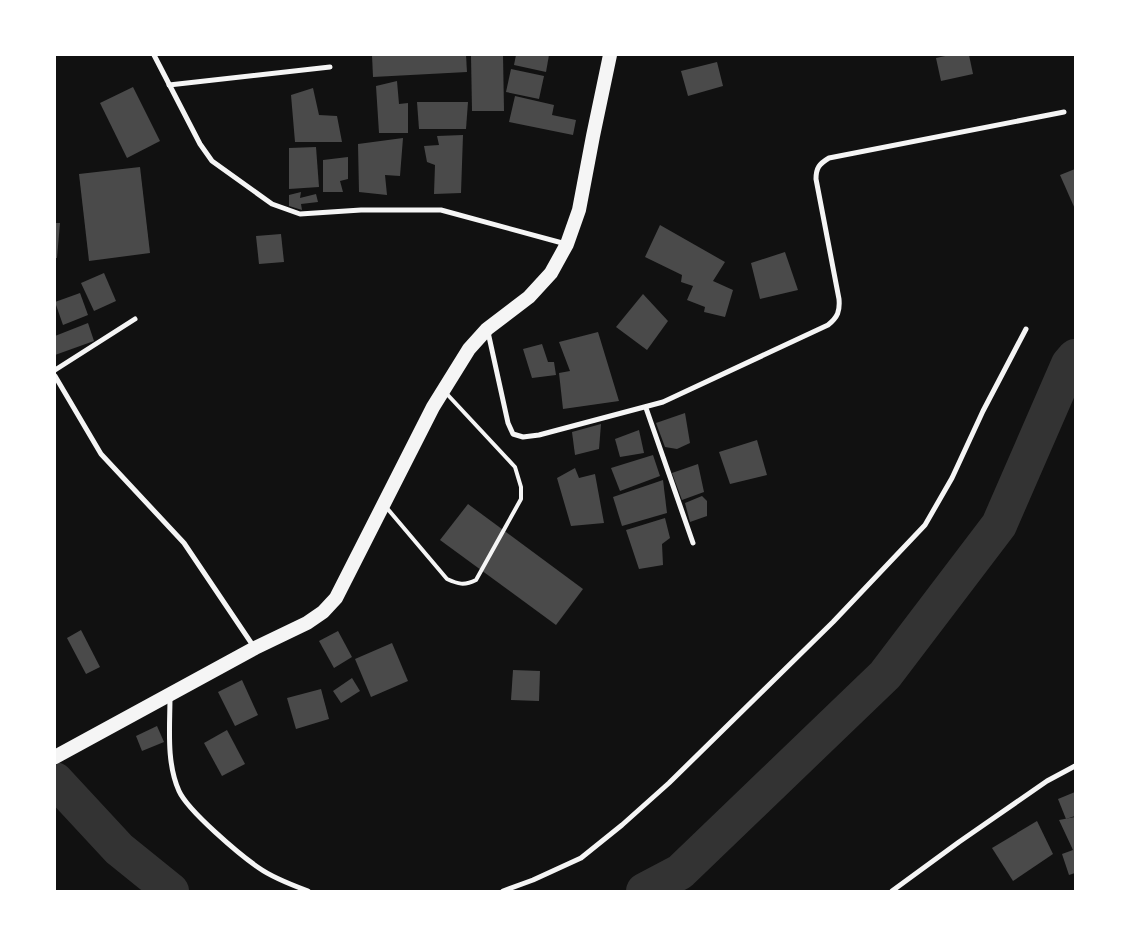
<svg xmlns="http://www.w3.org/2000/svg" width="1130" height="946" font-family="Manrope,sans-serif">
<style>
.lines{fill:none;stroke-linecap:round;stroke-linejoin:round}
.river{stroke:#333;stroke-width:36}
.building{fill:#4a4a4a}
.service{stroke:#f5f5f5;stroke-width:4}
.minor{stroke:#f5f5f5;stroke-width:5}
.trunk{stroke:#f5f5f5;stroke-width:14}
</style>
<rect width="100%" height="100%" fill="#111"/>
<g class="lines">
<g class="river">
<path d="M55,780L119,849L171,891"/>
<path d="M644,891L680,872L885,675L999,525L1069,364L1075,357"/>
</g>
</g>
<g class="building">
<path d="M372,55H466L467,72L373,77Z"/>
<path d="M471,55H503L504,111H472Z"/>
<path d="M516,55H549L546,72L514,65Z"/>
<path d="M950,55H969L973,74L941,81L936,58Z"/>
<path d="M717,62L723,86L688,96L681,71Z"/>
<path d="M511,69L544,76L539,99L506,92Z"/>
<path d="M397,81L399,104L408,103V133H379L376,86Z"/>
<path d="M133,87L160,141L127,158L100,103Z"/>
<path d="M313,88L319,115L337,116L342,142H295L291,95Z"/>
<path d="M515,96L554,105L552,115L576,120L573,135L509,122Z"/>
<path d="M417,102H468L466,129H419Z"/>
<path d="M463,135L461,193L434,194L435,165L427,162L424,146L439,145L437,136Z"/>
<path d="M403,138L400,176L385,175L387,195L359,192L358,144Z"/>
<path d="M316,147L319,187L289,189V148Z"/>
<path d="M348,157V179L340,181L343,192H323V160Z"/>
<path d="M140,167L150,253L89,261L79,174Z"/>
<path d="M1075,169V209L1060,175Z"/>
<path d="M301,192L300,198L316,194L318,202L301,204L302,210L289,206V195Z"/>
<path d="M55,223H60L57,258H55Z"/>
<path d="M660,225L725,262L713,281L733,290L725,317L704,312L705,307L687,300L693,286L681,282L682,275L645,257Z"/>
<path d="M281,234L284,262L259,264L256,236Z"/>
<path d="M785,252L798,290L760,299L751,263Z"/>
<path d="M104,273L116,301L94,311L81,283Z"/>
<path d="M80,293L88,315L63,325L55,302Z"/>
<path d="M643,294L668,321L647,350L616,327Z"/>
<path d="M88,323L94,341L55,355V336Z"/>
<path d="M598,332L619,401L563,409L559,373L570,371L559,342Z"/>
<path d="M542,344L548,362H554L556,375L532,378L523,349Z"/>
<path d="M685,413L690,443L677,449L665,447L656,423Z"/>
<path d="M601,424L599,449L575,455L572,432Z"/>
<path d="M639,430L644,453L620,457L615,439Z"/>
<path d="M757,440L767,475L730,484L719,452Z"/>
<path d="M653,455L660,476L620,491L611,468Z"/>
<path d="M698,464L704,492L682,500L672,473Z"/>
<path d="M575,468L579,478L595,474L604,523L571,526L557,478Z"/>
<path d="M663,480L667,513L622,526L613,497Z"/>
<path d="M702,496L707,501V516L690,522L685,503Z"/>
<path d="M468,504L583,589L556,625L440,540Z"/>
<path d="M665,518L670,538L662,544L663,565L639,569L626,530Z"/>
<path d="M81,630L100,667L86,674L67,638Z"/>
<path d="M338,631L352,657L334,668L319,641Z"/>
<path d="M392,643L408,681L371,697L355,659Z"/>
<path d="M513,670L540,671L539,701L511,700Z"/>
<path d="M352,678L360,691L341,703L333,691Z"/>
<path d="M242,680L258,715L235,726L218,692Z"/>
<path d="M321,689L329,719L296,729L287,698Z"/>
<path d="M157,726L164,742L142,751L136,736Z"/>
<path d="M227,730L245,764L222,776L204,743Z"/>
<path d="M1075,792V816L1066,819L1058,799Z"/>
<path d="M1075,817V873L1069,875L1062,854L1073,850L1059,820Z"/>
<path d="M1037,821L1053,854L1013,881L992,848Z"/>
</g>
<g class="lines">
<path class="service" d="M386,507L447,579C458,584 464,586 476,580L521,499V487L515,467L446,393"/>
<g class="minor">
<path d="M154,55L200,144L212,161L272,204L300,214L361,210H441L566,244"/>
<path d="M169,85L330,67"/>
<path d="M488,332L508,423L513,434L523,437L539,435L663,402L828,325C838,317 840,311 839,299L816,179C816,168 819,164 829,158L1064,112"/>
<path d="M55,370L135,319"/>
<path d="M55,376L101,454L184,543L254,647"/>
<path d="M646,408L693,543"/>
<path d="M170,696C170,727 166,762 179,791C188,811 240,855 259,868C273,878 292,885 308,891"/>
<path d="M503,891L533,880L581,858L622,825L669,783L833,622L925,525L952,478L983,411L1026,329"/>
<path d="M892,891L959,842L1047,781L1075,766"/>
</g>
<path class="trunk" d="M55,757L255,648L307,623L323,612L336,598L433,407L469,349L487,329L529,297L551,273L567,244L579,210L593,136L610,55"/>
</g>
<rect width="1130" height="946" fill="none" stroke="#ffffff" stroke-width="112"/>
</svg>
